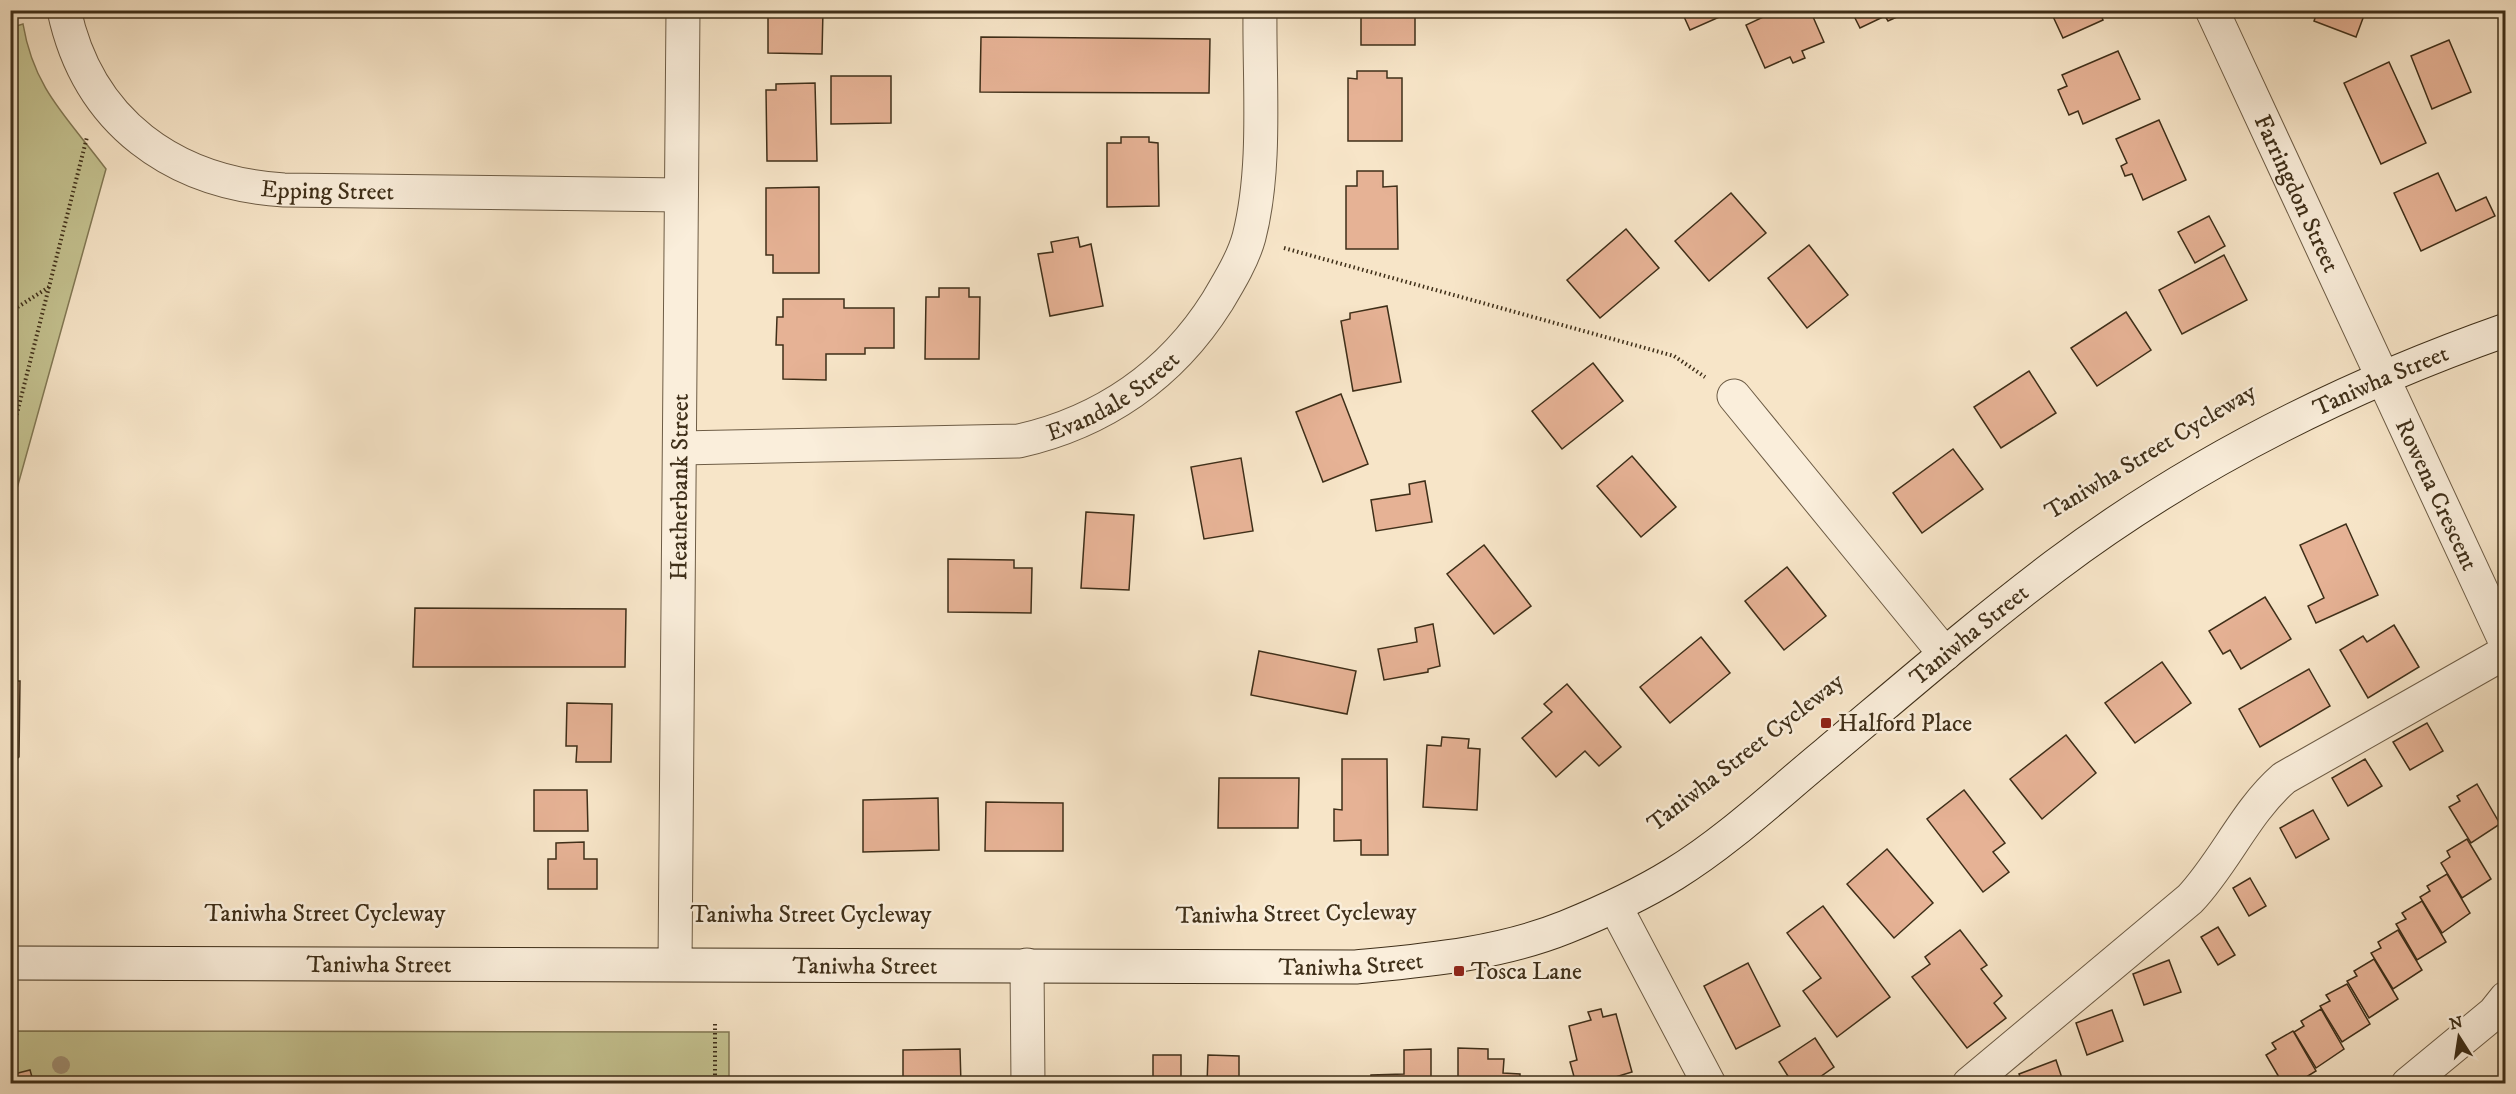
<svg xmlns="http://www.w3.org/2000/svg" width="2516" height="1094" font-family="'IM FELL DW Pica',serif">
<style>
.green{fill:#c4c290;stroke:#827854;stroke-width:1.5}
.building{fill:#e6b295;stroke:#3f2f19;stroke-width:1.5}
.lines{fill:none;stroke-linecap:round;stroke-linejoin:round}
.minor-casing{stroke:#6d5c45;stroke-width:35}
.secondary-casing{stroke:#3f2f19;stroke-width:35}
.path{stroke:#3f2f19;stroke-width:4;stroke-dasharray:1.5 3;stroke-linecap:butt}
.minor{stroke:#faeedb;stroke-width:33}
.secondary{stroke:#faeedb;stroke-width:33}
.tree{fill:#a19175}
.poi-dot{fill:#8f2418;stroke:#faeedb;stroke-width:2}
.labels{text-anchor:middle;stroke-width:5;stroke-linejoin:round;paint-order:stroke}
.street-label{font-size:24px;fill:#3f2f19;stroke:#faeedb}
.poi-label{font-size:24px;fill:#3f2f19;stroke:#faeedb;text-anchor:start}
</style>
<rect width="100%" height="100%" fill="#f7e5c8"/>
<filter id="stains"><feTurbulence type="fractalNoise" baseFrequency=".00333" numOctaves="4"/><feColorMatrix values="0 0 0 0 .2 0 0 0 0 .09 0 0 0 0 .02 0 0 0 .5 -.17"/></filter>
<radialGradient id="worn" r=".72"><stop offset=".6" stop-color="#630" stop-opacity="0"/><stop offset="1" stop-color="#630" stop-opacity=".3"/></radialGradient>
<g class="green">
<path d="M23,24C34,90 68,118 106,169L11,510L10,28Z"/>
<path d="M11,1031L729,1032V1083L11,1084Z"/>
</g>
<g class="building">
<path d="M768,10H823L822,54L768,53Z"/>
<rect x="1107" y="10" width="55" height="3"/>
<path d="M1349,10H1415V45H1361V16H1349Z"/>
<path d="M1681,10H1733V11L1690,30Z"/>
<path d="M1778,10H1810L1824,42L1802,51L1805,58L1793,63L1790,57L1765,68L1746,25Z"/>
<path d="M1851,10H1897L1899,16L1888,21L1885,16L1860,28Z"/>
<path d="M2050,10H2099L2103,20L2063,38Z"/>
<path d="M2318,10H2366L2356,37L2314,21Z"/>
<path d="M981,37L1210,39L1209,93L980,92Z"/>
<path d="M2449,40L2471,92L2432,109L2411,56Z"/>
<path d="M2118,51L2140,99L2083,124L2078,111L2069,115L2058,90L2067,86L2062,75Z"/>
<path d="M2389,62L2426,143L2381,164L2344,83Z"/>
<path d="M1357,71H1387V78H1402V141H1348V78L1357,79Z"/>
<path d="M831,76H891V123L831,124Z"/>
<path d="M815,83L817,161H767L766,90H776V84Z"/>
<path d="M2159,120L2186,180L2143,200L2132,174L2125,176L2121,166L2127,163L2116,139Z"/>
<path d="M1121,137H1149V142L1158,143L1159,206L1107,207V143H1121Z"/>
<path d="M1357,171H1383V187L1397,186L1398,249H1346V186H1357Z"/>
<path d="M2438,173L2456,211L2486,197L2495,216L2421,251L2394,193Z"/>
<path d="M819,187V273H773V255H766V188Z"/>
<path d="M1731,193L1766,233L1709,281L1675,241Z"/>
<path d="M2209,216L2225,246L2195,263L2178,232Z"/>
<path d="M1626,229L1659,268L1600,318L1567,280Z"/>
<path d="M1078,237L1080,247L1091,244L1103,306L1050,316L1038,254L1053,252L1051,242Z"/>
<path d="M1809,245L1848,295L1807,328L1768,278Z"/>
<path d="M2224,255L2247,300L2182,334L2159,290Z"/>
<path d="M939,288H969V297H980L979,359H925L926,297H939Z"/>
<path d="M783,299H844V308H894V348H865V354H826V380L783,379V345H776L777,317H783Z"/>
<path d="M1387,306L1401,382L1353,391L1341,321L1350,319V313Z"/>
<path d="M2126,312L2151,350L2097,386L2071,348Z"/>
<path d="M1593,363L1623,401L1562,449L1532,411Z"/>
<path d="M2029,371L2056,413L2001,448L1974,407Z"/>
<path d="M1341,394L1368,464L1323,482L1296,412Z"/>
<path d="M1953,449L1983,489L1922,533L1893,493Z"/>
<path d="M1632,456L1676,507L1641,537L1597,486Z"/>
<path d="M1241,458L1253,531L1204,539L1191,467Z"/>
<path d="M1425,481L1432,522L1376,531L1371,500L1410,494L1409,484Z"/>
<path d="M1086,512L1134,515L1129,590L1081,588Z"/>
<path d="M2346,524L2378,595L2316,623L2308,606L2324,598L2300,545Z"/>
<path d="M1484,545L1531,606L1494,634L1447,574Z"/>
<path d="M948,559L1014,560V568H1032L1031,613L948,612Z"/>
<path d="M1787,567L1826,616L1784,650L1745,601Z"/>
<path d="M2265,597L2291,639L2241,669L2230,650L2223,654L2209,631Z"/>
<path d="M415,608L626,609L625,667H413Z"/>
<path d="M1433,624L1440,666L1428,669V672L1384,680L1378,649L1417,642L1415,628Z"/>
<path d="M2394,625L2419,667L2368,698L2340,650L2363,636L2367,642Z"/>
<path d="M1701,637L1730,673L1670,723L1640,687Z"/>
<path d="M1259,651L1356,671L1347,714L1251,695Z"/>
<path d="M2162,662L2191,703L2135,743L2105,703Z"/>
<path d="M2309,669L2330,706L2260,747L2239,709Z"/>
<path d="M10,681H20L19,757L10,765Z"/>
<path d="M1567,684L1621,747L1599,766L1585,751L1556,777L1522,738L1552,712L1544,704Z"/>
<path d="M567,703L612,704L611,762H576L577,746H566Z"/>
<path d="M2427,723L2443,751L2410,770L2393,742Z"/>
<path d="M2066,735L2096,773L2042,819L2010,779Z"/>
<path d="M1442,737L1469,739L1468,748L1480,749L1477,810L1423,807L1427,745L1441,746Z"/>
<path d="M1342,759H1387L1388,855H1361V840L1334,841V809L1342,810Z"/>
<path d="M2365,759L2382,786L2348,806L2332,778Z"/>
<path d="M1219,778H1299L1298,828H1218Z"/>
<path d="M2477,784L2500,824L2471,843L2449,807L2460,801L2457,796Z"/>
<path d="M534,790H587L588,831H534Z"/>
<path d="M1964,790L2005,843L1993,852L2009,872L1983,892L1927,819Z"/>
<path d="M938,798L939,850L863,852V800Z"/>
<path d="M986,802L1063,803V851H985Z"/>
<path d="M2313,810L2329,839L2296,858L2280,828Z"/>
<path d="M2467,839L2491,879L2462,898L2441,863L2450,857L2447,851Z"/>
<path d="M584,842V859H597V889H548V859H556V843Z"/>
<path d="M1887,849L1933,903L1894,938L1847,884Z"/>
<path d="M2447,874L2470,913L2442,933L2420,897L2430,891L2427,886Z"/>
<path d="M2250,878L2266,906L2249,916L2233,888Z"/>
<path d="M2422,901L2446,942L2417,960L2396,924L2406,919L2402,913Z"/>
<path d="M1823,906L1890,997L1837,1037L1803,991L1821,978L1787,933Z"/>
<path d="M2218,927L2235,955L2218,965L2201,937Z"/>
<path d="M1960,930L1987,965L1981,969L2002,996L1994,1003L2006,1018L1967,1048L1912,977L1930,964L1925,957Z"/>
<path d="M2398,930L2422,970L2393,989L2371,953L2381,948L2378,942Z"/>
<path d="M2374,959L2398,999L2369,1018L2347,981L2357,976L2354,971Z"/>
<path d="M2169,960L2181,992L2144,1005L2133,974Z"/>
<path d="M1748,963L1780,1026L1736,1049L1704,986Z"/>
<path d="M2347,984L2370,1024L2342,1042L2320,1006L2330,1001L2326,995Z"/>
<path d="M1601,1009L1603,1017L1616,1014L1632,1072L1612,1078L1613,1084H1603L1602,1080L1576,1084L1570,1062L1577,1060L1569,1026L1591,1020L1588,1012Z"/>
<path d="M2321,1009L2344,1049L2316,1068L2294,1032L2304,1026L2301,1021Z"/>
<path d="M2112,1010L2123,1041L2087,1055L2076,1023Z"/>
<path d="M2293,1031L2316,1071L2295,1084H2283L2266,1055L2276,1049L2272,1043Z"/>
<path d="M1815,1038L1834,1067L1810,1084H1793L1779,1062Z"/>
<path d="M1458,1048L1488,1049V1059H1504L1503,1073L1520,1074V1084H1458Z"/>
<path d="M960,1049L961,1084H903V1050Z"/>
<path d="M1431,1049V1084H1371V1075L1404,1074V1050Z"/>
<path d="M1153,1055H1181V1084H1119V1079H1153Z"/>
<path d="M1208,1055L1239,1056V1080H1271V1084H1207Z"/>
<path d="M2056,1060L2064,1084H2023L2019,1074Z"/>
<path d="M30,1070L34,1084H10V1075Z"/>
<rect x="776" y="1081" width="55" height="3"/>
</g>
<g class="lines">
<defs>
<g id="minor">
<path id="s1" d="M64,10C88,123 174,183 284,190L681,195"/>
<path id="s2" d="M2212,10L2506,643"/>
<path d="M1734,396L1945,654"/>
<path id="s3" d="M680,448L1019,441C1103,422 1171,375 1217,302C1229,282 1243,259 1249,237C1267,167 1259,82 1260,10"/>
<path d="M1615,906L1709,1084"/>
<path id="s4" d="M675,964L683,10"/>
<path d="M1027,965L1028,1084"/>
<path d="M1969,1084L2190,899C2225,862 2245,812 2284,778L2506,652"/>
<path d="M2408,1084L2494,1013L2506,998"/>
</g>
<g id="secondary">
<path id="s5" d="M10,963L1356,967C1427,960 1499,954 1566,927C1603,912 1640,895 1674,874C1729,840 1777,794 1827,753C1902,690 1977,625 2055,566C2192,463 2344,387 2506,330"/>
</g>
</defs>
<use href="#minor" class="minor-casing"/>
<use href="#secondary" class="secondary-casing"/>
<g class="path">
<path d="M1284,248L1674,356L1705,377"/>
<path d="M10,312L49,287"/>
<path d="M10,441L87,137"/>
<path d="M715,1084V1024"/>
</g>
<use href="#minor" class="minor"/>
<use href="#secondary" class="secondary"/>
</g>
<circle class="tree" cx="61" cy="1065" r="9"/>
<g class="poi-dot">
<rect x="1820" y="717" width="12" height="12" rx="3"/>
<rect x="1453" y="965" width="12" height="12" rx="3"/>
</g>
<g class="labels">
<g class="street-label">
<text dy="8" stroke="none"><textPath href="#s1" startOffset="351">Epping Street</textPath></text>
<text dy="8" stroke="none"><textPath href="#s2" startOffset="202">Farringdon Street</textPath></text>
<text dy="8" stroke="none"><textPath href="#s5" startOffset="2547">Taniwha Street</textPath></text>
<text dy="8" stroke="none"><textPath href="#s3" startOffset="444">Evandale Street</textPath></text>
<text transform="translate(2150 451) rotate(-31)" y="8">Taniwha Street Cycleway</text>
<text dy="8" stroke="none"><textPath href="#s4" startOffset="477">Heatherbank Street</textPath></text>
<text dy="8" stroke="none"><textPath href="#s2" startOffset="534">Rowena Crescent</textPath></text>
<text dy="8" stroke="none"><textPath href="#s5" startOffset="2061">Taniwha Street</textPath></text>
<text transform="translate(1745 752) rotate(-38)" y="8">Taniwha Street Cycleway</text>
<text x="325" y="921">Taniwha Street Cycleway</text>
<text transform="translate(1296 913) rotate(-1)" y="8">Taniwha Street Cycleway</text>
<text x="811" y="922">Taniwha Street Cycleway</text>
<text dy="8" stroke="none"><textPath href="#s5" startOffset="369">Taniwha Street</textPath></text>
<text dy="8" stroke="none"><textPath href="#s5" startOffset="1341">Taniwha Street</textPath></text>
<text dy="8" stroke="none"><textPath href="#s5" startOffset="855">Taniwha Street</textPath></text>
</g>
<g class="poi-label">
<text x="1838" y="731">Halford Place</text>
<text x="1471" y="979">Tosca Lane</text>
</g>
</g>
<rect width="2516" height="1094" fill="none" stroke="#f7e5c8" stroke-width="36"/>
<rect x="12" y="12" width="2492" height="1070" fill="none" stroke="#3f2f19" stroke-width="3"/>
<rect x="18" y="18" width="2480" height="1058" fill="none" stroke="#3f2f19" stroke-width="1.5"/>
<g transform="translate(2459 1037) rotate(348)" stroke="#faeedb" stroke-width="4.5" paint-order="stroke">
<path d="M0-4.5L10 22L0 15L-10 22Z" fill="#3f2f19"/>
<text y="-9" font-size="16" font-weight="bold" text-anchor="middle" fill="#3f2f19">N</text>
</g>
<rect width="100%" height="100%" filter="url(#stains)"/>
<rect width="100%" height="100%" fill="url(#worn)"/>
</svg>
